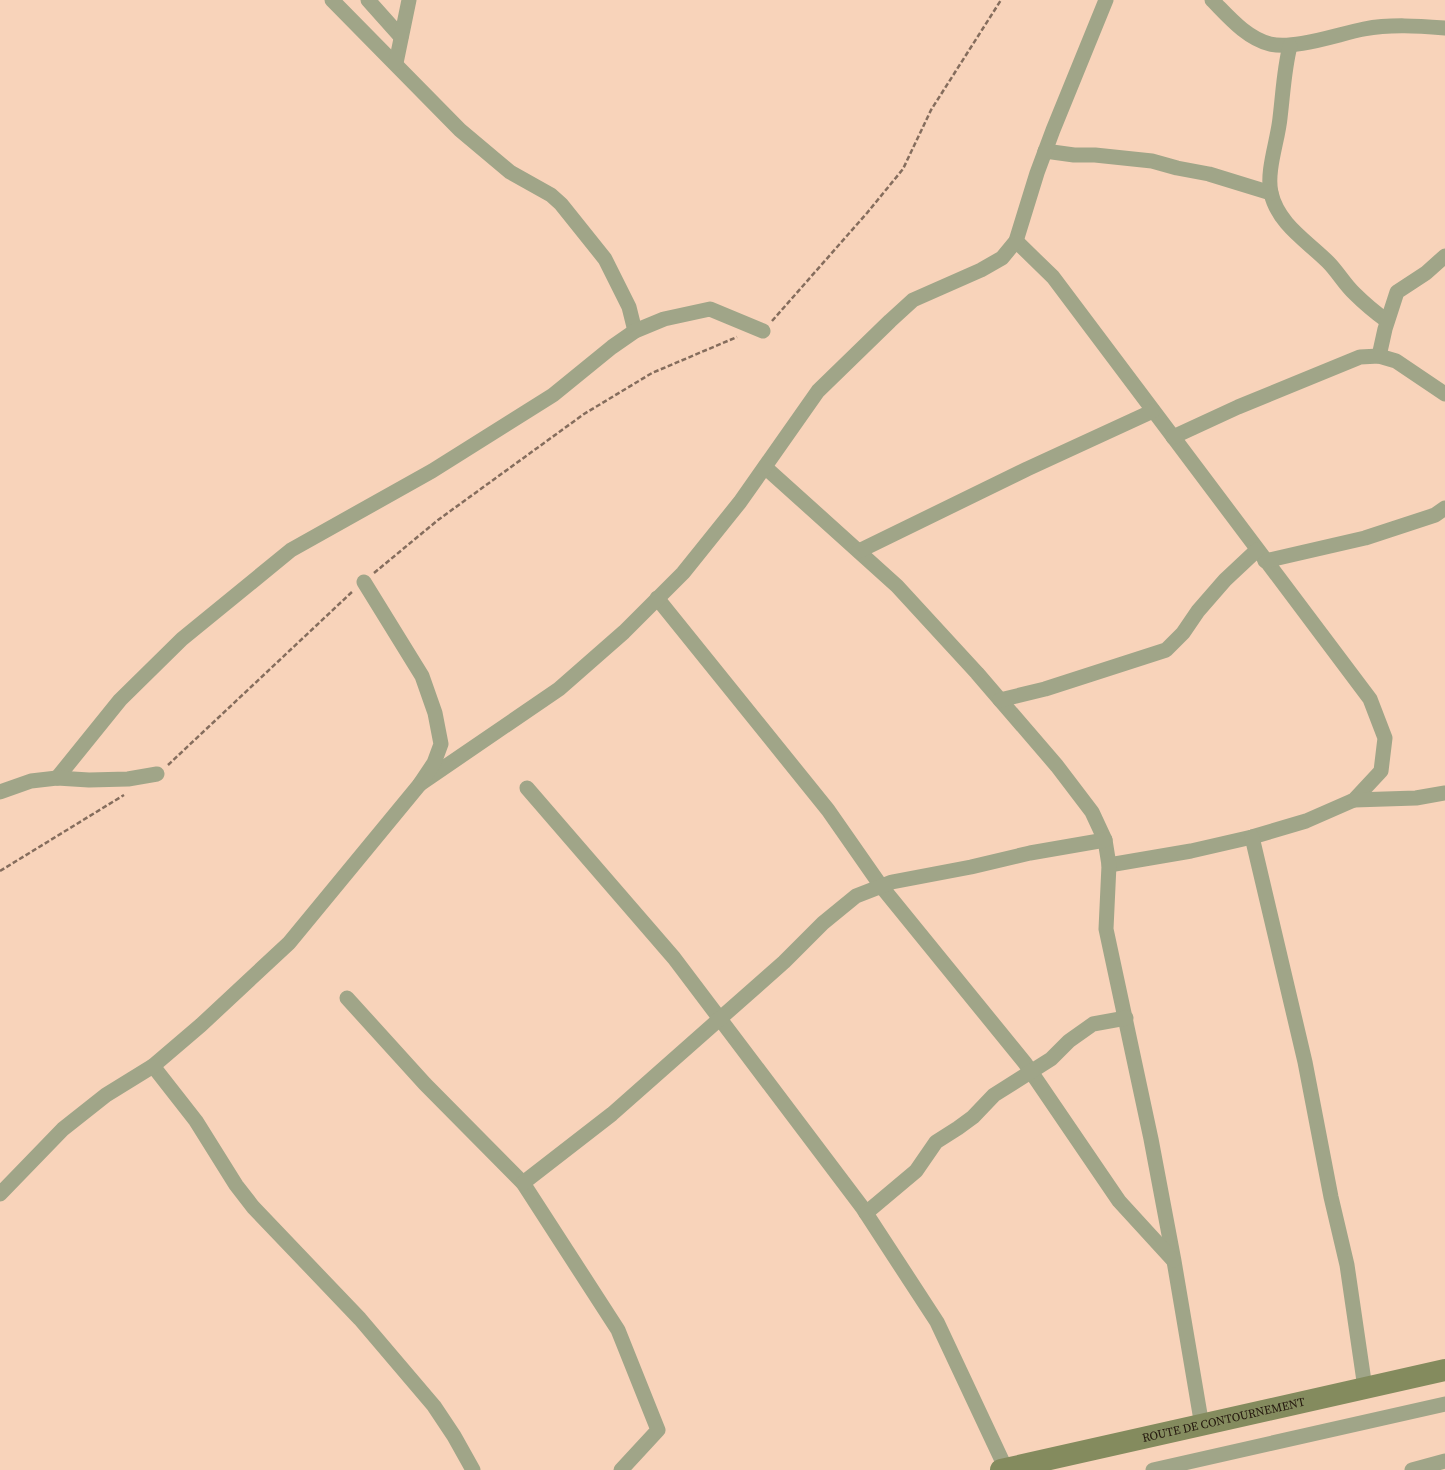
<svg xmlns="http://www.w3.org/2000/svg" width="1445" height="1470" font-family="'Source Serif 4',serif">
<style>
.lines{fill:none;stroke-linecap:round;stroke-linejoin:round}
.path{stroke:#856d5d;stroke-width:2.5;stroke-dasharray:5 2.5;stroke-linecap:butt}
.street{stroke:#a0a588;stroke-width:15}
.secondary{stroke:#848b5e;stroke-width:22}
.labels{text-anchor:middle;stroke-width:4.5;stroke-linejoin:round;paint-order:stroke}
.street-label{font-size:12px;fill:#22150c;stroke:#f8d3ba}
</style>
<rect width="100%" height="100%" fill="#f8d3ba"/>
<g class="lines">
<g class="path">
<path d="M772,321L867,213L903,169L931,110L1001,0"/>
<path d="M374,573L438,520L584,414L652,373L737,337"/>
<path d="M168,765L353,591"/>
<path d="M0,871L124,795"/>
</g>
<g class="street">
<path d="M332,0L460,130L510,172L551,195L561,204L605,259L629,307L635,331"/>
<path d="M368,0L401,37"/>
<path d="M1212,0C1228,16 1246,38 1270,44C1294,50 1338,34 1364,29C1391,24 1418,26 1445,28"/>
<path d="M1290,46C1284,69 1283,94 1280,118C1278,140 1266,171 1271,193C1278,224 1307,241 1328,262C1338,272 1345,285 1355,294C1365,304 1376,313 1387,321"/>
<path d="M396,63L409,0"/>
<path d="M1045,151L1074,155H1095L1152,161L1177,168L1209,174L1271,193"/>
<path d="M1016,241L1053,277L1370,699L1385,738L1381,771L1354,800L1306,821L1252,837L1191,851L1109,865"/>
<path d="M1379,356L1385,329L1397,292L1426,273L1445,256"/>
<path d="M1173,437L1238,407L1360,357L1379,356L1396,361L1445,394"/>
<path d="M765,467L897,586L977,673L1057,766L1092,812L1105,840L1109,865L1106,929L1151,1139L1174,1261L1202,1426"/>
<path d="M859,551L1027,469L1153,411"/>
<path d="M1265,561L1365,538L1435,515L1445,508"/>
<path d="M657,598L828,810L881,886L1025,1063L1119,1201L1173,1260"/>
<path d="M1000,700L1045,689L1166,650L1183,633L1198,611L1225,580L1257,550"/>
<path d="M57,778L120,700L182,639L291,550L432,471L553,395L612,347L635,331L664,319L710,309L763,331"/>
<path d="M420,784L559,689L624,632L683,573L740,502L818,391L890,321L913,300L981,270L1002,258L1016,241L1037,173L1053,130L1106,0"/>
<path d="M527,788L674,958L862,1207L937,1322L1006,1469"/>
<path d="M0,792L31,781L57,778L89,780L128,779L157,774"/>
<path d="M1354,800L1416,798L1445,793"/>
<path d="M1252,837L1305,1062L1331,1197L1347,1265L1365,1388"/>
<path d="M347,998L425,1084L523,1183L618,1330L658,1430L621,1470"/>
<path d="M153,1066L196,1121L236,1185L253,1207L360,1319L434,1406L454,1436L473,1470"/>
<path d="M523,1183L612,1114L784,962L823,923L856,896L892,882L971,867L1030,853L1105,840"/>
<path d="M0,1194L63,1129L106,1095L153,1066L201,1025L289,943L420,784L434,763L441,744L435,713L422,676L364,582"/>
<path d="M866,1213L916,1171L936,1142L958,1128L973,1117L994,1095L1051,1059L1069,1041L1093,1024L1126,1018"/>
<path d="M1153,1470L1445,1404"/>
<path d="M1412,1470L1445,1461"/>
</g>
<path class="secondary" id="s1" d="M1001,1470L1445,1370"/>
</g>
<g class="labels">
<g class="street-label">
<text dy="4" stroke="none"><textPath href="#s1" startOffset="228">ROUTE DE CONTOURNEMENT</textPath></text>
</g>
</g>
</svg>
